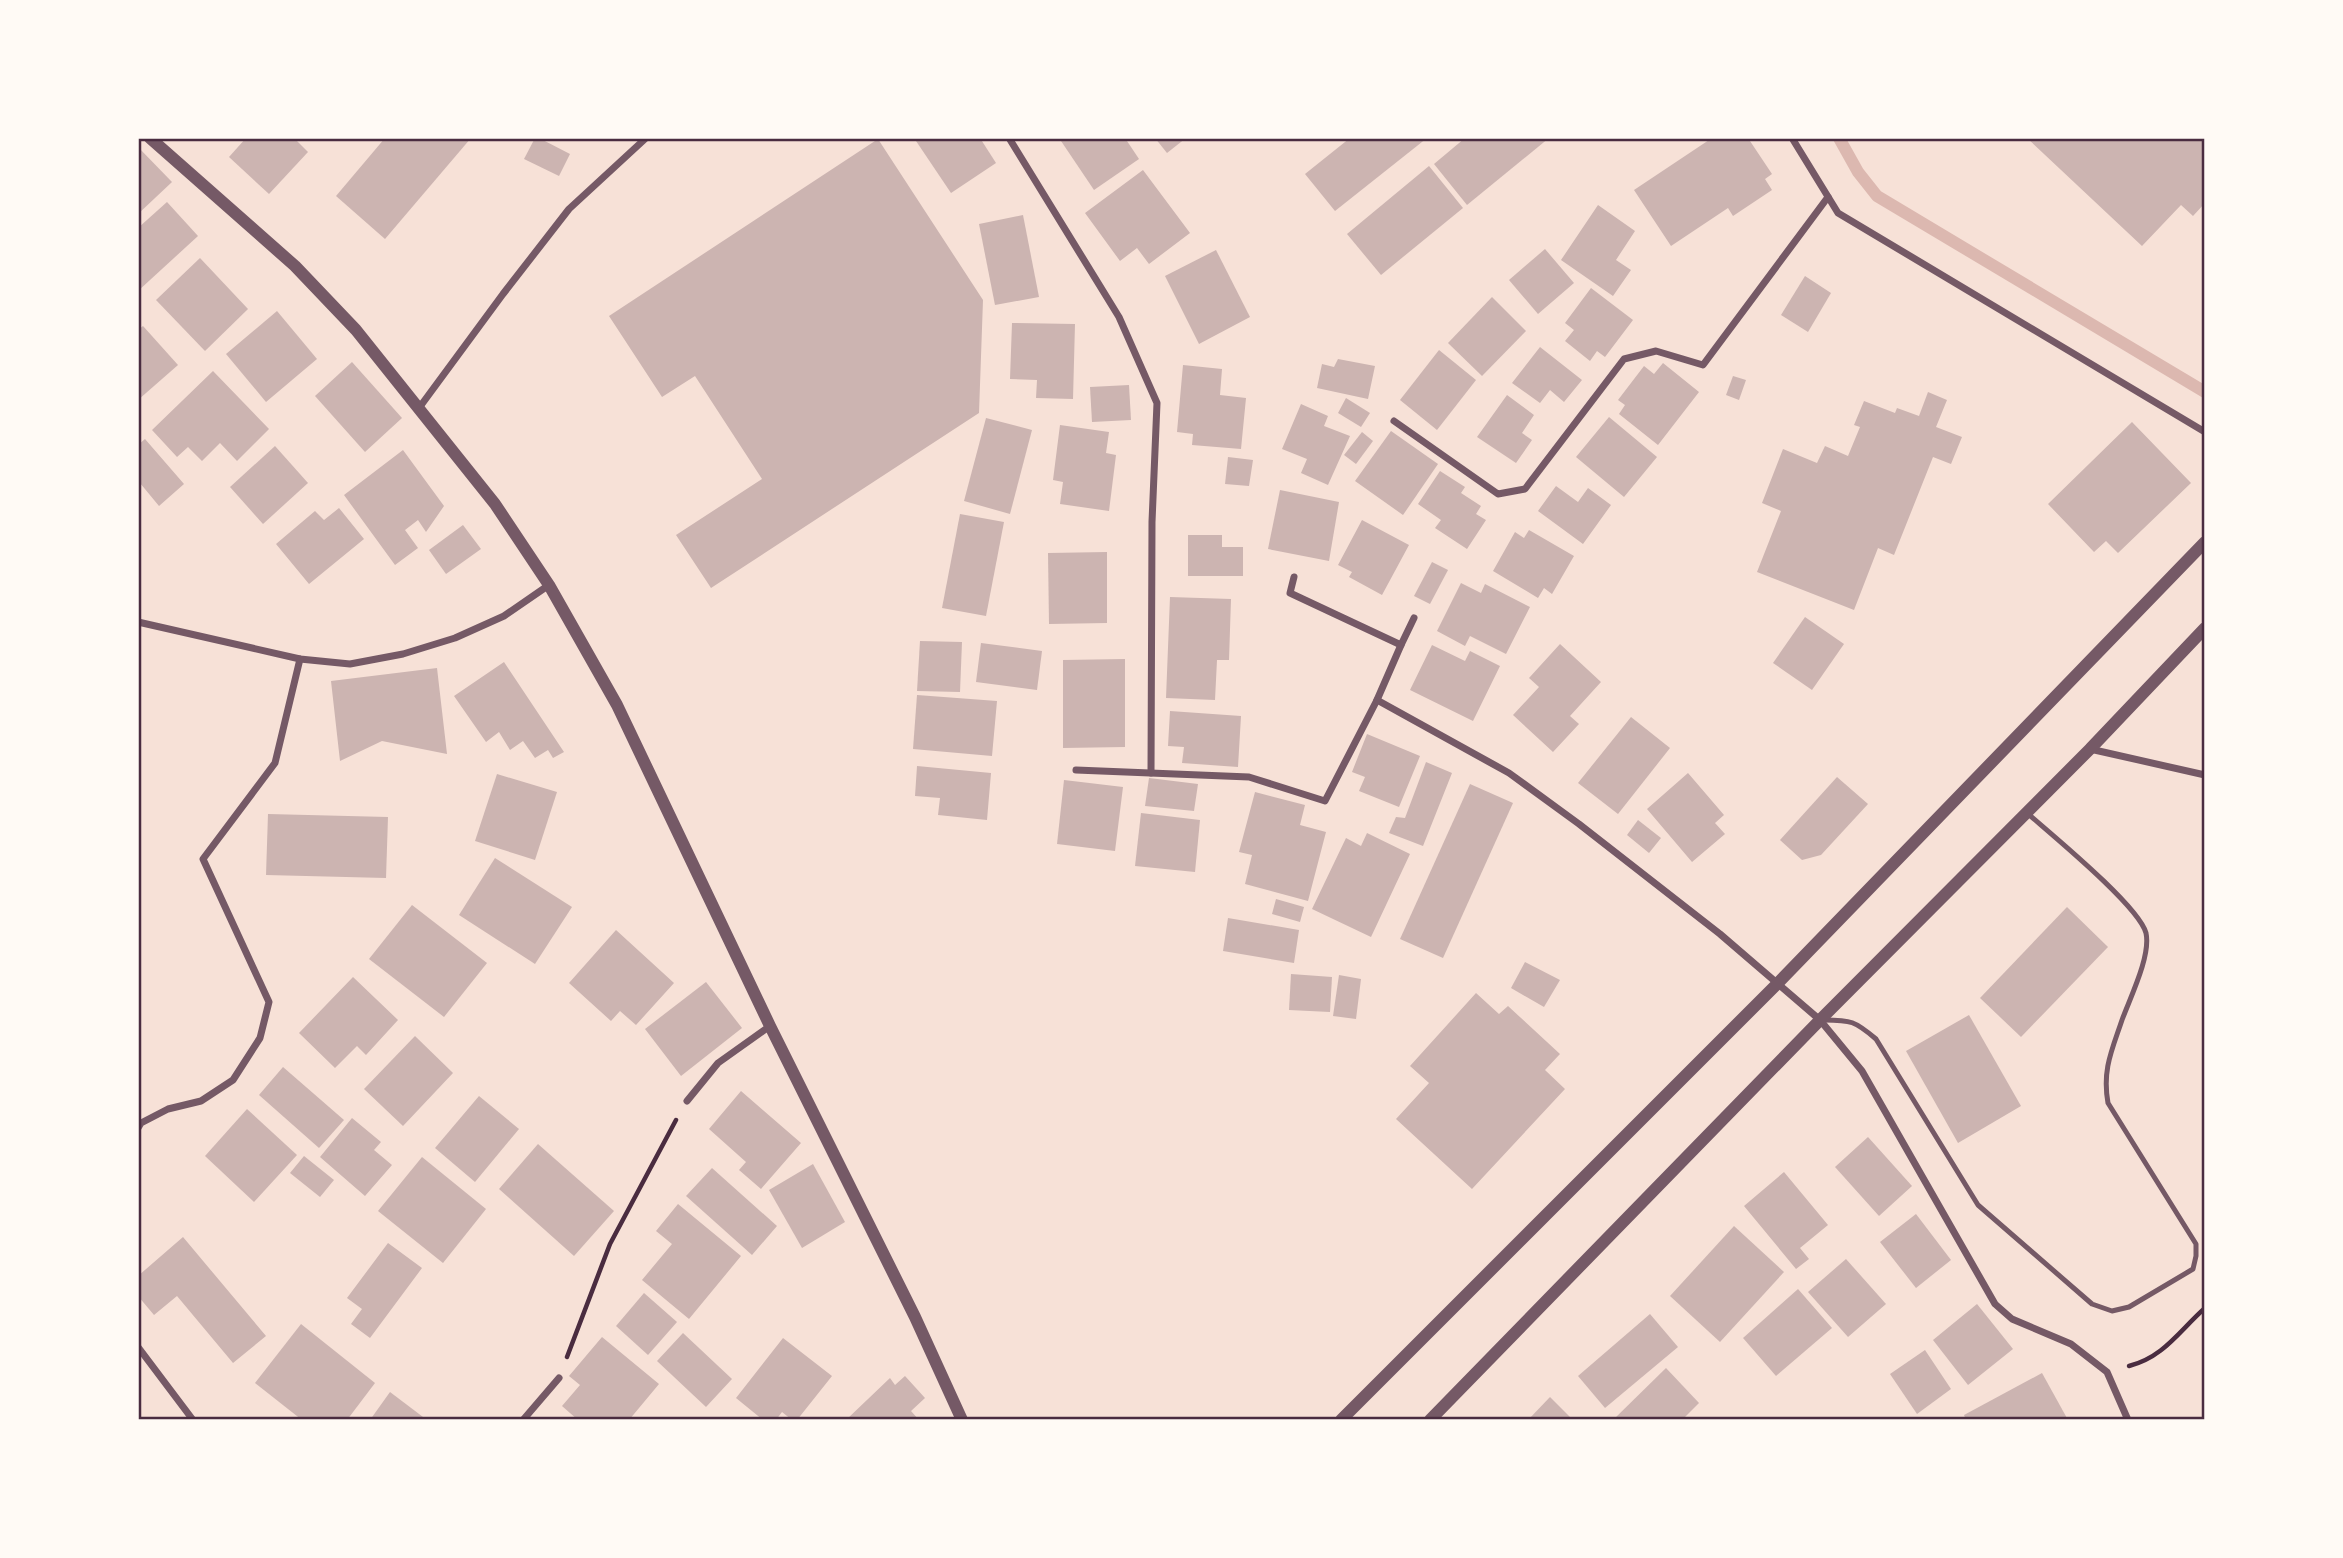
<svg xmlns="http://www.w3.org/2000/svg" width="2343" height="1558" font-family="'Source Sans 3',sans-serif">
<style>
.lines{fill:none;stroke-linecap:round;stroke-linejoin:round}
.stream{stroke:#dcb8b0;stroke-width:12}
.building{fill:#ccb4b1}
.path{stroke:#4a2c40;stroke-width:4.5}
.service{stroke:#755966;stroke-width:5}
.minor{stroke:#755966;stroke-width:7}
.tertiary{stroke:#755966;stroke-width:12}
.neatline{fill:none;stroke:#4a2c40;stroke-width:2.5}
</style>
<rect width="100%" height="100%" fill="#f7e1d7"/>
<g class="lines">
<path class="stream" d="M1839,138L1858,172L1877,196L2205,392"/>
</g>
<g class="building">
<path d="M246,138H294L308,152L269,194L229,157Z"/>
<path d="M385,138H471L385,239L336,196Z"/>
<path d="M535,138H539L570,154L559,176L524,159Z"/>
<path d="M914,138H980L996,163L951,193Z"/>
<path d="M1059,138H1125L1139,159L1094,190Z"/>
<path d="M1155,138H1186L1167,153Z"/>
<path d="M1350,138H1427L1335,211L1305,174Z"/>
<path d="M1465,138H1549L1467,205L1434,164Z"/>
<path d="M1712,138H1748L1772,174L1765,179L1772,190L1733,216L1728,208L1671,246L1634,190Z"/>
<path d="M2027,138H2205V203L2193,216L2181,205L2142,246Z"/>
<path d="M878,139L983,300L979,413L711,588L676,535L762,479L695,376L662,397L609,316Z"/>
<path d="M138,147L172,182L138,214Z"/>
<path d="M1429,166L1463,208L1381,275L1347,234Z"/>
<path d="M1143,170L1190,233L1149,264L1137,248L1120,261L1085,213Z"/>
<path d="M167,202L198,236L138,291V228Z"/>
<path d="M1598,205L1635,231L1616,260L1631,270L1613,296L1561,260Z"/>
<path d="M1023,215L1039,297L995,305L979,224Z"/>
<path d="M1545,249L1574,283L1538,314L1509,280Z"/>
<path d="M1216,250L1250,317L1199,344L1165,276Z"/>
<path d="M200,258L248,309L205,351L156,300Z"/>
<path d="M1805,276L1831,293L1808,332L1781,315Z"/>
<path d="M1591,288L1633,320L1605,357L1597,351L1590,361L1565,341L1574,330L1565,323Z"/>
<path d="M1492,297L1526,331L1482,376L1448,343Z"/>
<path d="M277,311L317,359L266,402L226,354Z"/>
<path d="M1012,323L1075,324L1073,399L1036,398L1037,380L1010,379Z"/>
<path d="M143,326L178,365L138,400V330Z"/>
<path d="M1540,347L1582,380L1564,402L1550,390L1540,403L1512,383Z"/>
<path d="M1439,350L1476,380L1437,430L1400,400Z"/>
<path d="M1338,359L1375,366L1368,399L1317,388L1322,364L1334,367Z"/>
<path d="M352,362L402,418L365,452L315,396Z"/>
<path d="M1663,363L1699,392L1658,445L1619,414L1625,405L1618,400L1644,366L1654,374Z"/>
<path d="M1183,365L1222,369L1220,395L1246,398L1241,449L1192,445L1193,434L1177,432Z"/>
<path d="M213,371L269,429L237,461L220,443L202,461L188,447L177,457L152,430Z"/>
<path d="M1733,376L1746,380L1739,400L1726,395Z"/>
<path d="M1129,385L1131,420L1092,422L1090,387Z"/>
<path d="M1928,392L1947,400L1936,427L1962,437L1951,464L1933,457L1894,555L1878,548L1854,610L1757,572L1781,511L1762,503L1783,449L1817,463L1825,446L1848,456L1860,427L1854,425L1864,401L1895,413L1897,408L1919,416Z"/>
<path d="M1507,395L1534,415L1522,433L1532,440L1516,463L1477,437Z"/>
<path d="M1346,398L1370,413L1361,427L1338,413Z"/>
<path d="M1301,404L1328,416L1324,426L1350,436L1328,485L1301,473L1307,459L1282,449Z"/>
<path d="M1609,417L1657,457L1624,497L1576,457Z"/>
<path d="M986,418L1032,430L1010,514L964,501Z"/>
<path d="M2132,422L2191,483L2118,553L2106,541L2094,552L2048,504Z"/>
<path d="M1060,425L1109,432L1106,453L1116,455L1109,511L1060,504L1063,482L1053,480Z"/>
<path d="M1391,431L1438,464L1403,515L1355,481Z"/>
<path d="M1362,432L1373,441L1356,464L1344,455Z"/>
<path d="M145,439L184,484L159,506L140,483L138,484V445Z"/>
<path d="M275,446L308,483L263,524L230,487Z"/>
<path d="M403,450L444,506L426,532L418,520L405,530L418,548L395,565L344,495Z"/>
<path d="M1228,457L1253,460L1249,486L1225,484Z"/>
<path d="M1440,471L1465,487L1461,493L1481,506L1476,514L1486,520L1467,549L1435,528L1441,520L1418,504Z"/>
<path d="M1556,486L1578,502L1588,488L1611,505L1583,544L1538,511Z"/>
<path d="M1280,490L1339,502L1329,561L1268,549Z"/>
<path d="M339,508L364,539L309,584L276,544L315,511L324,520Z"/>
<path d="M960,514L1004,522L986,616L942,608Z"/>
<path d="M1362,520L1409,545L1382,595L1349,577L1352,572L1338,565Z"/>
<path d="M463,525L481,549L446,574L429,550Z"/>
<path d="M1529,530L1574,556L1552,594L1544,588L1538,598L1493,571L1515,532L1524,538Z"/>
<path d="M1188,535H1222V547H1243V576H1188Z"/>
<path d="M1107,552V623L1049,624L1048,553Z"/>
<path d="M1432,562L1448,570L1430,604L1414,596Z"/>
<path d="M1461,583L1481,593L1485,584L1530,607L1506,654L1470,636L1465,646L1437,631Z"/>
<path d="M1170,597L1231,599L1229,660H1217L1215,700L1166,698Z"/>
<path d="M1805,617L1844,644L1812,690L1773,663Z"/>
<path d="M920,641L962,642L960,692L917,691Z"/>
<path d="M981,643L1042,651L1037,690L976,682Z"/>
<path d="M1560,644L1601,682L1570,716L1579,724L1553,752L1513,715L1539,687L1529,678Z"/>
<path d="M1432,645L1465,661L1470,651L1500,666L1473,721L1410,690Z"/>
<path d="M1125,659V747L1063,748V660Z"/>
<path d="M504,662L564,752L553,758L548,750L535,758L523,741L510,750L499,732L486,742L454,696Z"/>
<path d="M437,668L447,754L382,741L340,761L331,681Z"/>
<path d="M917,695L997,701L992,756L913,749Z"/>
<path d="M1170,711L1241,716L1238,767L1182,763L1184,747L1168,746Z"/>
<path d="M1631,717L1670,748L1618,814L1578,783Z"/>
<path d="M1367,734L1420,756L1399,807L1359,791L1365,777L1352,772Z"/>
<path d="M1426,762L1452,773L1423,846L1389,833L1396,817L1405,818Z"/>
<path d="M917,766L991,773L987,820L938,815L940,798L915,796Z"/>
<path d="M1688,773L1724,815L1715,823L1725,834L1692,862L1647,809Z"/>
<path d="M497,774L557,792L535,860L475,841Z"/>
<path d="M1837,777L1868,804L1821,855L1802,860L1780,840Z"/>
<path d="M1149,778L1198,784L1194,811L1145,806Z"/>
<path d="M1064,780L1123,787L1115,851L1057,844Z"/>
<path d="M1470,784L1513,803L1443,958L1400,939Z"/>
<path d="M1255,792L1305,805L1300,825L1326,832L1308,901L1245,884L1252,855L1239,852Z"/>
<path d="M1141,813L1200,820L1195,872L1135,866Z"/>
<path d="M268,814L388,817L386,878L266,875Z"/>
<path d="M1638,820L1661,838L1649,853L1627,835Z"/>
<path d="M1367,833L1410,854L1371,937L1312,909L1346,838L1361,846Z"/>
<path d="M495,858L572,907L535,964L459,915Z"/>
<path d="M1276,899L1304,907L1300,922L1272,914Z"/>
<path d="M412,905L487,963L444,1017L369,959Z"/>
<path d="M2067,907L2108,947L2021,1037L1980,998Z"/>
<path d="M1228,918L1299,930L1294,963L1223,951Z"/>
<path d="M616,930L674,983L636,1025L620,1011L611,1021L569,983Z"/>
<path d="M1525,962L1560,980L1544,1007L1511,988Z"/>
<path d="M1291,974L1332,977L1330,1012L1289,1010Z"/>
<path d="M1339,975L1361,979L1356,1019L1333,1016Z"/>
<path d="M353,977L398,1020L366,1055L357,1046L335,1068L299,1033Z"/>
<path d="M706,982L742,1028L681,1076L645,1029Z"/>
<path d="M1476,993L1499,1014L1508,1006L1560,1054L1545,1070L1565,1089L1472,1189L1396,1119L1429,1083L1410,1066Z"/>
<path d="M1969,1015L2021,1106L1958,1143L1906,1051Z"/>
<path d="M415,1036L453,1073L403,1126L364,1089Z"/>
<path d="M283,1067L344,1120L319,1148L259,1095Z"/>
<path d="M741,1091L801,1143L761,1189L739,1170L746,1162L709,1129Z"/>
<path d="M479,1096L519,1129L475,1182L435,1148Z"/>
<path d="M247,1109L297,1155L254,1202L205,1156Z"/>
<path d="M352,1118L381,1142L374,1150L392,1165L365,1196L320,1157Z"/>
<path d="M1868,1137L1912,1186L1879,1216L1835,1167Z"/>
<path d="M538,1144L614,1211L574,1256L499,1189Z"/>
<path d="M304,1156L334,1180L320,1197L290,1173Z"/>
<path d="M422,1157L486,1209L443,1263L378,1211Z"/>
<path d="M813,1164L845,1222L802,1248L769,1190Z"/>
<path d="M712,1168L777,1226L752,1255L686,1196Z"/>
<path d="M1784,1172L1828,1225L1800,1248L1809,1259L1796,1269L1744,1206Z"/>
<path d="M678,1204L741,1256L689,1319L642,1280L672,1244L656,1231Z"/>
<path d="M1916,1214L1951,1260L1916,1288L1880,1242Z"/>
<path d="M1734,1226L1784,1272L1720,1342L1670,1296Z"/>
<path d="M183,1237L266,1336L233,1363L177,1296L154,1315L138,1296V1276Z"/>
<path d="M388,1243L422,1268L370,1338L351,1324L362,1309L347,1298Z"/>
<path d="M1846,1259L1886,1304L1848,1337L1808,1292Z"/>
<path d="M1798,1289L1832,1328L1776,1376L1743,1338Z"/>
<path d="M644,1293L677,1322L648,1355L616,1326Z"/>
<path d="M1977,1304L2013,1349L1968,1385L1933,1340Z"/>
<path d="M1650,1314L1678,1347L1605,1408L1578,1376Z"/>
<path d="M301,1324L375,1383L347,1420H302L255,1383Z"/>
<path d="M683,1333L732,1379L706,1407L657,1361Z"/>
<path d="M602,1337L659,1384L629,1420H578L562,1406L580,1385L569,1376Z"/>
<path d="M783,1338L832,1376L797,1420H792L782,1412L776,1420H763L736,1398Z"/>
<path d="M1925,1350L1951,1389L1917,1414L1890,1374Z"/>
<path d="M1666,1368L1699,1403L1682,1420H1613Z"/>
<path d="M2042,1373L2068,1420H1966L1964,1415Z"/>
<path d="M905,1376L925,1398L911,1411L919,1420H846L890,1378L895,1385Z"/>
<path d="M390,1392L427,1420H370Z"/>
<path d="M1550,1397L1573,1420H1528Z"/>
</g>
<g class="lines">
<g class="path">
<path d="M567,1357L610,1244L676,1120"/>
<path d="M2129,1366C2164,1357 2179,1331 2205,1308"/>
</g>
<path class="service" d="M1824,1020C1851,1020 1855,1021 1876,1039L1978,1205L2092,1304L2112,1311L2129,1307L2193,1269L2196,1256V1244L2108,1103C2102,1070 2112,1050 2122,1020C2130,998 2151,956 2146,933C2139,906 2051,834 2026,812"/>
<g class="minor">
<path d="M1009,138L1119,317L1157,403L1152,522L1151,773"/>
<path d="M1792,138L1838,213L2205,432"/>
<path d="M419,408L503,294L569,209L646,138"/>
<path d="M1394,421L1498,494L1525,489L1624,359L1656,351L1703,365L1828,197"/>
<path d="M1294,577L1290,593L1401,645L1414,618"/>
<path d="M138,622L300,659L350,664L403,654L455,638L504,616L549,585"/>
<path d="M1377,700L1509,773L1579,824L1720,934L1820,1020L1862,1071L1995,1304L2012,1319L2071,1344L2107,1372L2128,1420"/>
<path d="M2090,749L2205,775"/>
<path d="M1076,770L1249,777L1325,801L1377,700L1401,645"/>
<path d="M687,1101L718,1063L770,1026"/>
<path d="M138,1128L141,1123L168,1109L201,1101L233,1080L260,1038L269,1002L203,859L275,763L300,659"/>
<path d="M138,1347L193,1420"/>
<path d="M523,1420L559,1378"/>
</g>
<g class="tertiary">
<path d="M150,138L295,266L356,330L495,504L549,585L617,705L770,1026L915,1317L962,1420"/>
<path d="M1341,1420L1777,984L2205,542"/>
<path d="M1430,1420L1820,1020L2090,749L2205,628"/>
</g>
</g>
<rect width="2343" height="1558" fill="none" stroke="#fffaf5" stroke-width="280"/>
<rect x="140" y="140" width="2063" height="1278" class="neatline"/>
</svg>
